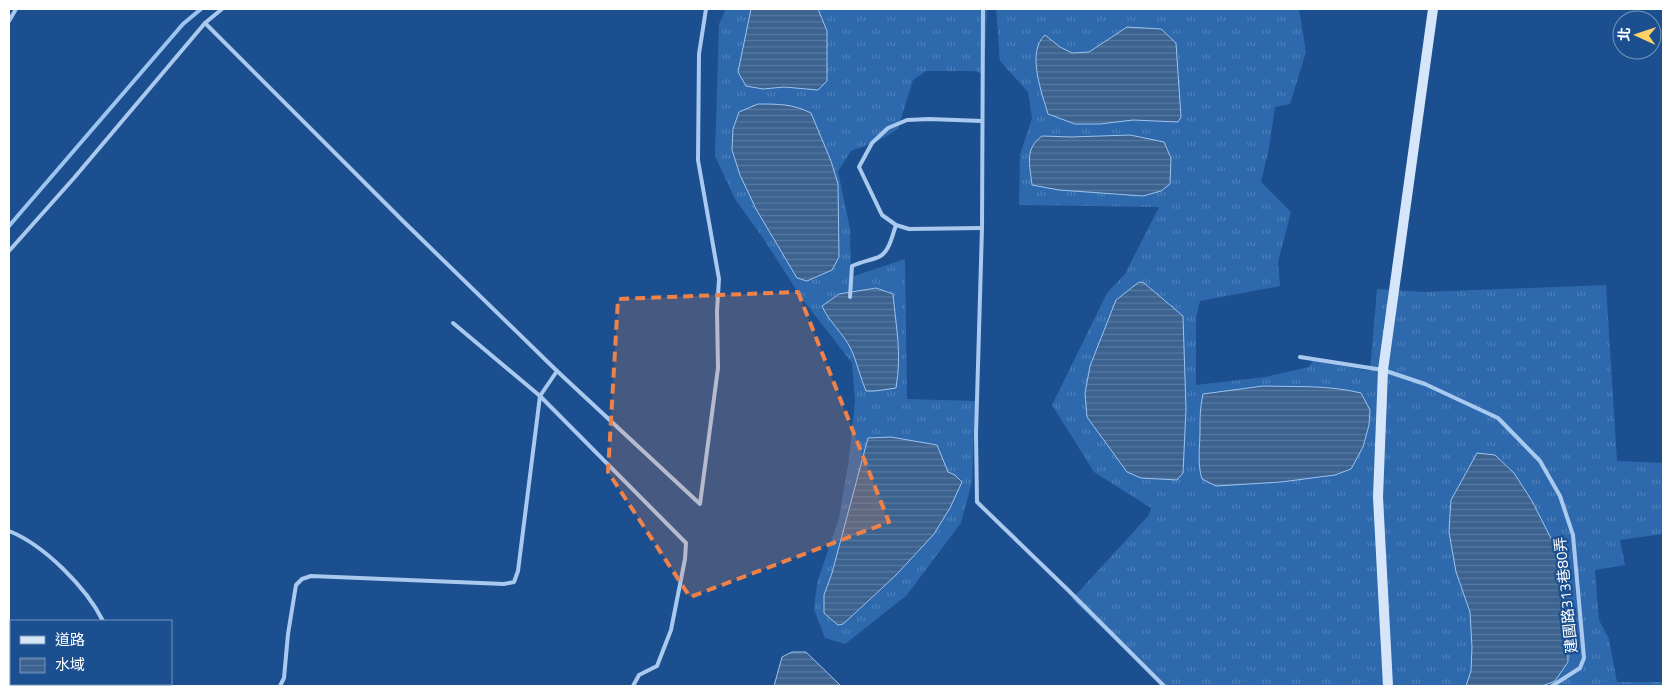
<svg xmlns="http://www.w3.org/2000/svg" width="1672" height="695" font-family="'Titillium Web','Noto Sans TC',sans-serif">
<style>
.grass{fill:url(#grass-tufts)}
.water{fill:url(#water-rules);stroke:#9cc4f0}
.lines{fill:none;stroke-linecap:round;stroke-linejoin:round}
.stream{stroke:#9cc4f0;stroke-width:4}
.lane{stroke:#a9c9ee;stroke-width:4}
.secondary{stroke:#d6e6fa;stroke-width:10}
.marked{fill:#ee8249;fill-opacity:0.2;stroke:#ee8249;stroke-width:4;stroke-dasharray:10 6;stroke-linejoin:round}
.labels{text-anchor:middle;stroke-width:4.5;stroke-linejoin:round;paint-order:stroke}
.street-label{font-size:15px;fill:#fff;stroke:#1b4f8f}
</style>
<defs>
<pattern id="grass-tufts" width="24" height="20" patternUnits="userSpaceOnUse" patternTransform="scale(1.25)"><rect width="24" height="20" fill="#2e69ad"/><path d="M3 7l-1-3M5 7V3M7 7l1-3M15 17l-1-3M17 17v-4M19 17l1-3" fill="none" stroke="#4d80b9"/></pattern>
<pattern id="water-rules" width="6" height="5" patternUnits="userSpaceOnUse" patternTransform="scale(1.25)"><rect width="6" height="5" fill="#3c6290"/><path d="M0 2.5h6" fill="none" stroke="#597aa1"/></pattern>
</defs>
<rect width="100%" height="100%" fill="#1b4f8f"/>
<g class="grass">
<path d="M726,9L987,10L984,74L974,71H926L913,80L898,129L878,141L851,151L838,171L850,229L851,277L905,259L907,399L975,401L972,482L961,523L906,596L845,644L825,638L814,610L817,583L839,518L849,459L855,401L852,363L803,300L763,238L735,199L715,156L719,24Z"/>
<path d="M996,9H1299L1306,52L1290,104L1275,107L1269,148L1261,182L1291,212L1278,262L1280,286L1200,301L1196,318V385L1265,377L1309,367L1313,360L1370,371L1377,289L1425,292L1606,285L1617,461L1663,463V534L1620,540L1625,565L1595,570L1599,620L1609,639L1617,682H1663V686H1163L1072,599L1148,516L1151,508L1094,472L1052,405L1107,293L1125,274L1159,207L1019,205L1020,155L1032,118L1028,92L1000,61Z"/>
</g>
<g class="water">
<path d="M751,9H818L827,31V81L818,90L784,87L763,89L746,86L738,72Z"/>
<path d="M1127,27L1161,29L1176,43L1181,117L1178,122L1133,120L1100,124H1075L1048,114C1042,93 1026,52 1045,35L1060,47L1072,53L1089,52Z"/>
<path d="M758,104C778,104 793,104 811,113L831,161L838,184L839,257L832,270L807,281L797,278L756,209L740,175L732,150L733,129L739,112Z"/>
<path d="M1130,135L1164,142L1171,158L1170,184L1161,191L1143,196L1059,190L1032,185C1030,165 1024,149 1042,136L1071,137Z"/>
<path d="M1139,282L1144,283L1183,316L1186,409L1183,473L1177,480L1141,478L1127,472L1087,417L1085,393L1090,366L1116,300Z"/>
<path d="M876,288L893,294C896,328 902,353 896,388L875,391H866C860,377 857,362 851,349C843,333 829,322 822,306L839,294Z"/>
<path d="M1263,386C1296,387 1329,385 1361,393L1370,410L1369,425L1363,447L1351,469L1335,475L1281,482L1216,486L1202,479C1197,463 1200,447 1200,430C1200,416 1200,409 1203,394Z"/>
<path d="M891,437L937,445L948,472L955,475L962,482L950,508L934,534L896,575L853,615L843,624L838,625L824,613V595L832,573L868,438Z"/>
<path d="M1477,453L1495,455L1514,473L1532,501L1559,554L1567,620L1568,662L1555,681L1542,686H1466L1471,671L1472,647L1470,612L1456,572L1449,532L1450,514L1451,500Z"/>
<path d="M792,652H806L841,686H774L782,657Z"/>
</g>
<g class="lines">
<path class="stream" d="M9,226L183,24L201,9"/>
<g class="lane">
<path d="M983,9L982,228L976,434L977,502L1068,590L1164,686"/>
<path d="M9,21L16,9"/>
<path d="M205,23L405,223L557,371L540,396L453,323"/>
<path d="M982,228L909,229L896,225L882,215L859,167L872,143L888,128L907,120L929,119L982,121"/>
<path d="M9,251L74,178L205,23L222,9"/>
<path d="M850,297L852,266C861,262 867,261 876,258C889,255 892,236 896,225"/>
<path d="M1300,357L1383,370L1425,384L1498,418L1540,461L1560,496L1573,535L1584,658L1580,668L1552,686"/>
<path d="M557,371L700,504L718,368L717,311L719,279L698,160L699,54L706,9"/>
<path d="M9,531C44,545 86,587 103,621"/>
<path d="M144,684L146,686"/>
<path d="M280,686L284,678L288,634L296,585L302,579L311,576L504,584L514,582L518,571L540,396L686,543L685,559L671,630L657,666L639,675L633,686"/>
</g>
<path class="secondary" d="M1388,686L1378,497L1383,370L1433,9"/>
</g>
<path class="marked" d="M798,292L889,522L690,597L608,472L618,299Z"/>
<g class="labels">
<g class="street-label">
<text transform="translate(1566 595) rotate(-96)" y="5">建國路313巷80弄</text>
</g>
</g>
<rect width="1672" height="695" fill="none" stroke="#ffffff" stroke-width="20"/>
<rect x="10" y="620" width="162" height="65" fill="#1b4f8f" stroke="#7695bc"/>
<rect x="20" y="636" width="25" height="8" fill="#d6e6fa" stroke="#7695bc"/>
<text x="55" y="645" font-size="15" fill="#ffffff">道路</text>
<rect x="20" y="658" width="25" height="15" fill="url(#water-rules)" stroke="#7695bc"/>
<text x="55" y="670" font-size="15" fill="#ffffff">水域</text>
<g transform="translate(1637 35) rotate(273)"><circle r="24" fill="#1b4f8f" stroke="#7695bc"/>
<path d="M0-4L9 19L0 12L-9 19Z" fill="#ffd166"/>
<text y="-8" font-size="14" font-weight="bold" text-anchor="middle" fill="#ffffff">北</text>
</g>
</svg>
